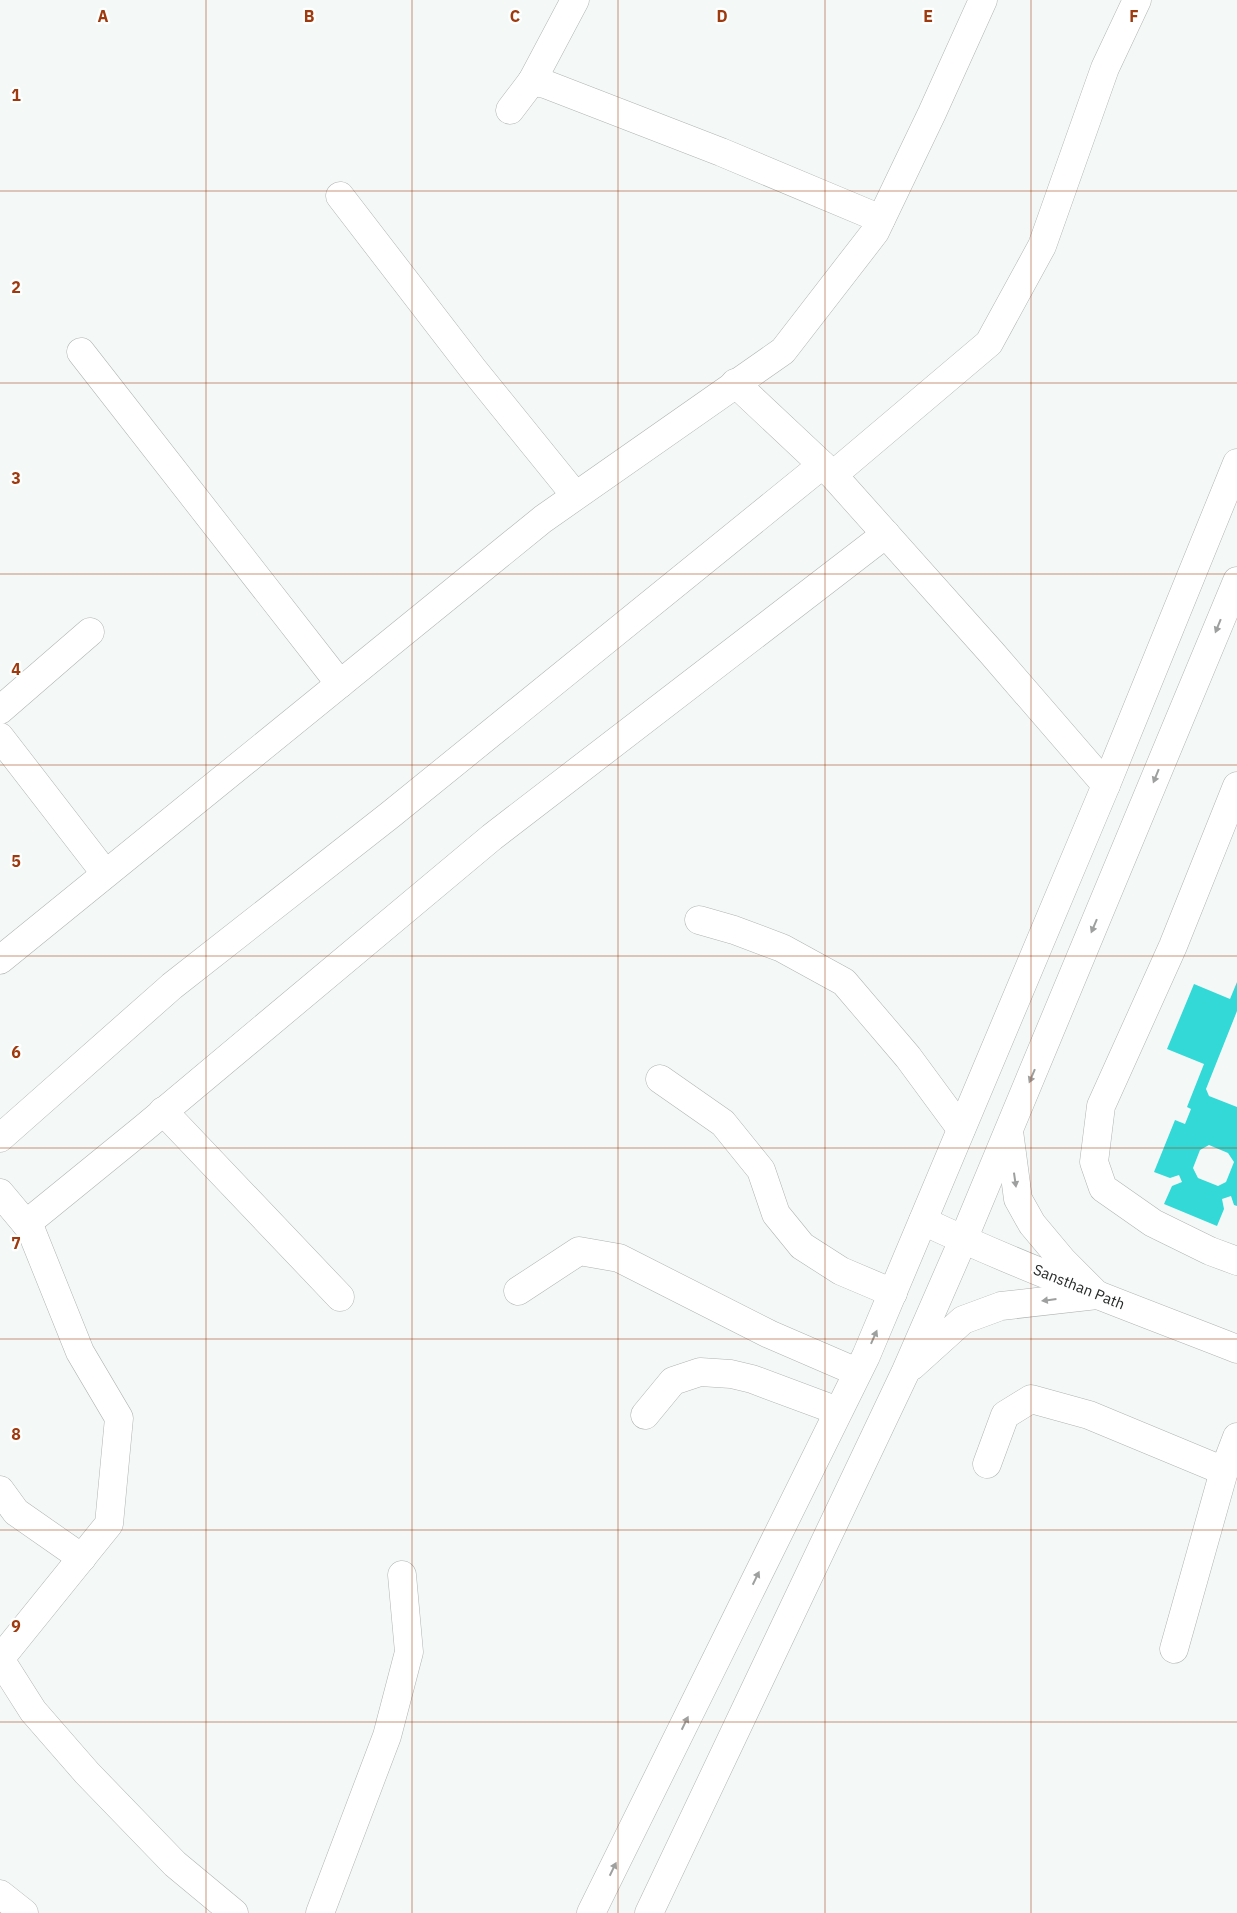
<svg xmlns="http://www.w3.org/2000/svg" width="1237" height="1913" font-family="'IBM Plex Sans',sans-serif">
<style>
.building{fill:#33d9d6;fill-rule:evenodd}
.lines{fill:none;stroke-linecap:round;stroke-linejoin:round}
.minor-casing{stroke:#afb3b3;stroke-width:29}
.major-casing{stroke:#afb3b3;stroke-width:29}
.minor{stroke:#fff;stroke-width:28}
.major{stroke:#fff;stroke-width:28}
.oneway{fill:#9e9f9f}
.grid{fill:none;stroke:#9f3a0e;stroke-width:1;stroke-opacity:0.55}
.labels{text-anchor:middle;stroke-width:4.5;stroke-linejoin:round;paint-order:stroke}
.street-label{font-size:15px;fill:#272929;stroke:#fff}
.grid-label{font-size:16px;text-anchor:middle;font-weight:bold;fill:#9f3a0e;stroke:#fff;stroke-width:4.5;stroke-linejoin:round;paint-order:stroke}
</style>
<rect width="100%" height="100%" fill="#f4f9f8"/>
<path class="building" d="M1237,982V1011L1206,1089L1209,1096L1237,1107V1206L1234,1205L1231,1196L1222,1199L1224,1209L1217,1226L1164,1204L1172,1186L1182,1182L1179,1175L1170,1178L1154,1172L1175,1120L1185,1124L1191,1109L1187,1107L1204,1064L1167,1049L1194,984L1230,999ZM1209,1145L1228,1153L1234,1162L1226,1182L1218,1186L1198,1178L1193,1168L1200,1150Z"/>
<g class="lines">
<defs>
<g id="minor">
<path d="M532,81L545,84L721,152L881,219"/>
<path d="M510,110L532,81L575,0"/>
<path d="M340,196L473,369L575,495"/>
<path d="M81,352L340,684"/>
<path d="M735,383L833,475L991,652L1106,785"/>
<path d="M833,475L989,343L1042,246L1105,68L1137,0"/>
<path d="M0,710L90,632"/>
<path d="M0,737L105,873"/>
<path d="M1237,786L1173,946L1101,1106L1094,1162L1103,1188L1153,1223L1210,1251L1237,1261"/>
<path d="M699,920L734,930L782,948L844,982L908,1057L961,1129"/>
<path d="M0,960L543,519L783,351L875,232L932,113L983,0"/>
<path d="M660,1079L723,1123L761,1170L776,1214L802,1246L841,1271L893,1293"/>
<path d="M163,1111L340,1297"/>
<path d="M0,1138L172,986L390,815L822,465"/>
<path d="M0,1193L31,1230L80,1352L119,1418L109,1524L0,1659"/>
<path d="M923,1221C1025,1269 1132,1308 1237,1349"/>
<path d="M26,1224L144,1128L492,837L886,534"/>
<path d="M518,1291L579,1251L619,1258L769,1334L857,1372"/>
<path d="M645,1415L673,1381L700,1372L731,1374L752,1379L838,1411"/>
<path d="M987,1464L1005,1415L1031,1399L1089,1415L1224,1471"/>
<path d="M0,1490L16,1512L82,1558"/>
<path d="M1174,1649L1224,1471L1237,1437"/>
<path d="M0,1659L33,1711L87,1773L175,1864L234,1913"/>
<path d="M0,1894L24,1913"/>
<path d="M320,1913L387,1736L409,1652L402,1575"/>
</g>
<g id="major">
<path d="M1009,1131L1018,1199L1032,1224L1063,1261L1097,1295"/>
<path d="M912,1366L963,1320L1001,1306L1097,1295"/>
<path d="M591,1913L866,1356L1106,785L1237,463"/>
<path d="M649,1913L905,1373L963,1240L1237,581"/>
</g>
</defs>
<use href="#minor" class="minor-casing"/>
<use href="#major" class="major-casing"/>
<use href="#minor" class="minor"/>
<use href="#major" class="major"/>
</g>
<defs><path id="oneway-solid" d="M-6-.8H1V-3.2L6.5 0L1 3.2V.8H-6Z" transform="scale(1.25)"/></defs>
<g class="oneway">
<use href="#oneway-solid" transform="translate(1218 626) rotate(112)"/>
<use href="#oneway-solid" transform="translate(1156 776) rotate(112)"/>
<use href="#oneway-solid" transform="translate(1094 926) rotate(113)"/>
<use href="#oneway-solid" transform="translate(1032 1076) rotate(113)"/>
<use href="#oneway-solid" transform="translate(1015 1180) rotate(82)"/>
<use href="#oneway-solid" transform="translate(1049 1300) rotate(173)"/>
<use href="#oneway-solid" transform="translate(874 1337) rotate(-66)"/>
<use href="#oneway-solid" transform="translate(756 1578) rotate(-64)"/>
<use href="#oneway-solid" transform="translate(685 1723) rotate(-64)"/>
<use href="#oneway-solid" transform="translate(613 1869) rotate(-64)"/>
</g>
<path class="grid" d="M206,0V1913M412,0V1913M618,0V1913M825,0V1913M1031,0V1913M0,191H1237M0,383H1237M0,574H1237M0,765H1237M0,956H1237M0,1148H1237M0,1339H1237M0,1530H1237M0,1722H1237"/>
<g class="labels">
<g class="street-label">
<text transform="translate(1079 1287) rotate(22)" y="5">Sansthan Path</text>
</g>
</g>
<g class="grid-label">
<text x="103" y="22">A</text>
<text x="309" y="22">B</text>
<text x="515" y="22">C</text>
<text x="722" y="22">D</text>
<text x="928" y="22">E</text>
<text x="1134" y="22">F</text>
<text x="16" y="101">1</text>
<text x="16" y="293">2</text>
<text x="16" y="484">3</text>
<text x="16" y="675">4</text>
<text x="16" y="867">5</text>
<text x="16" y="1058">6</text>
<text x="16" y="1249">7</text>
<text x="16" y="1440">8</text>
<text x="16" y="1632">9</text>
</g>
</svg>
